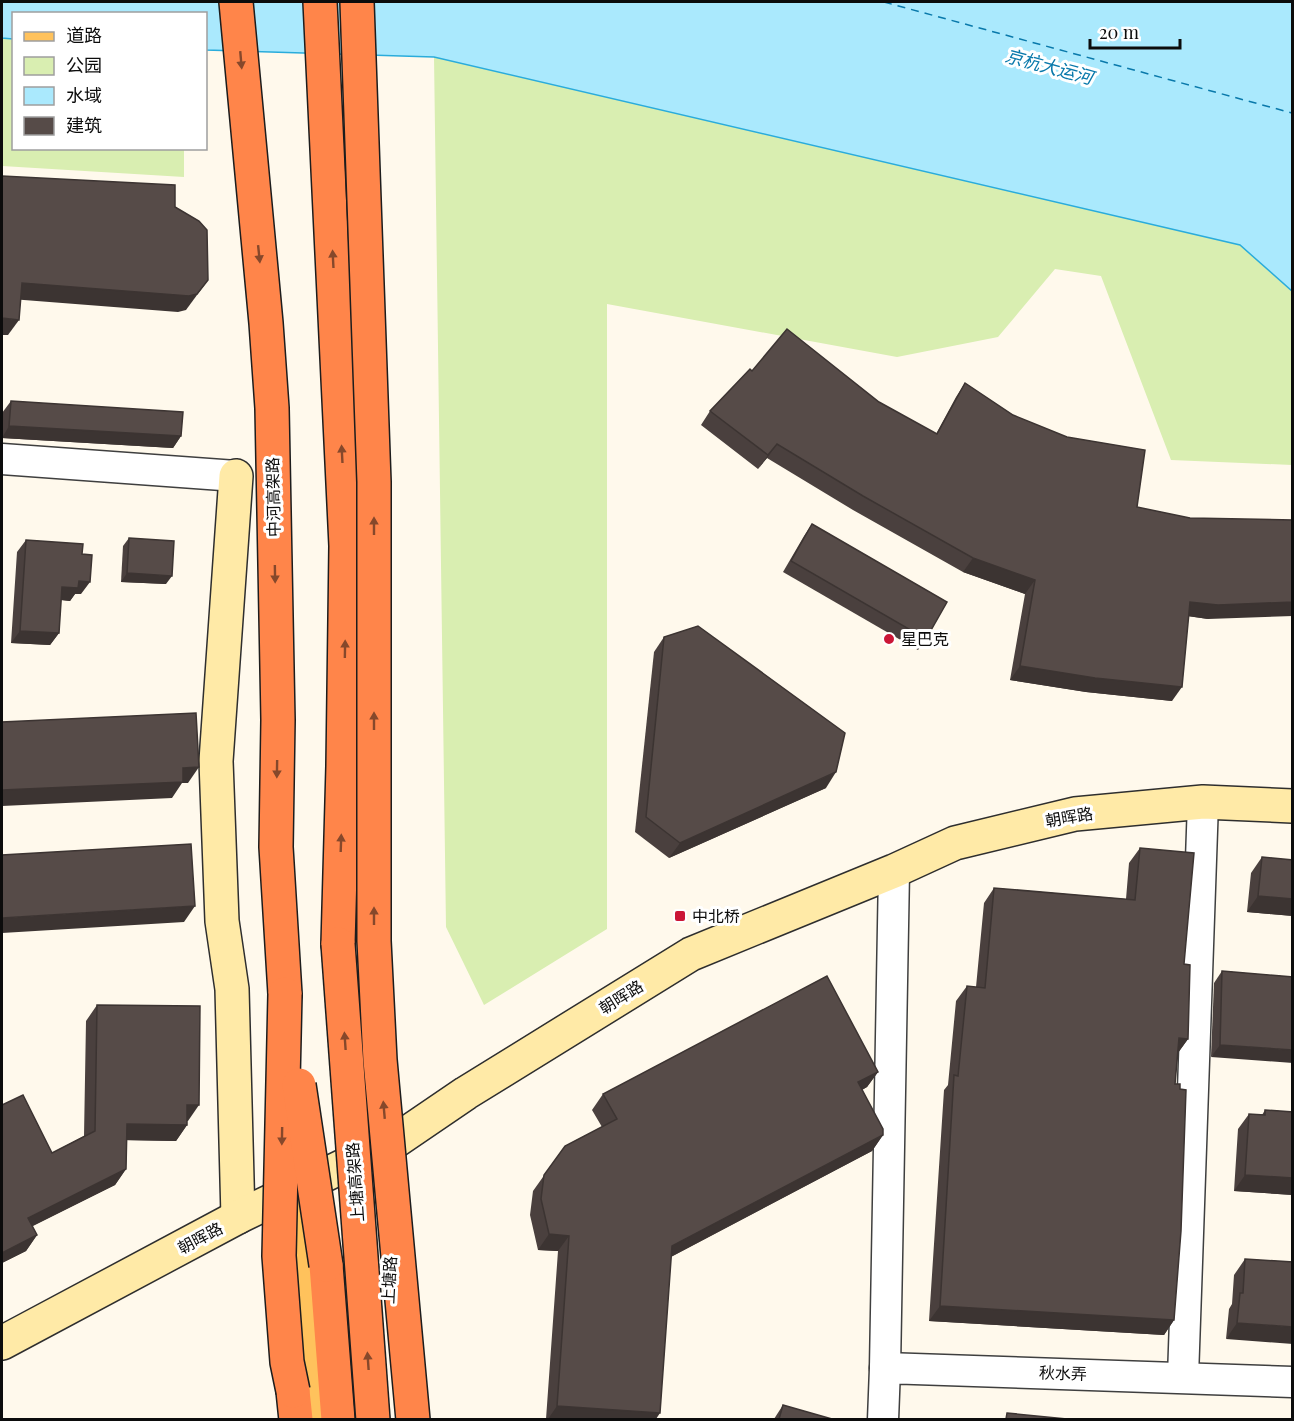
<svg xmlns="http://www.w3.org/2000/svg" width="1294" height="1421" font-family="'Playfair Display','Noto Sans SC',serif">
<style>
.green{fill:#d9eeb1}
.water{fill:#aae9fd;stroke:#2aacdb;stroke-width:1.5}
.lines{fill:none;stroke-linecap:round;stroke-linejoin:round}
.ferry{stroke:#0979ab;stroke-width:1.5;stroke-dasharray:8 6;stroke-linecap:butt}
.street-casing{stroke:#3f3f3f;stroke-width:33}
.secondary-casing{stroke:#2e2e2e;stroke-width:36}
.primary-casing{stroke:#1d1d1d;stroke-width:36}
.highway-casing{stroke:#1d1d1d;stroke-width:36}
.street{stroke:#fff;stroke-width:30}
.secondary{stroke:#ffeaa7;stroke-width:33}
.primary{stroke:#ffc25c;stroke-width:33}
.highway{stroke:#ff854a;stroke-width:33}
.highway-bridge-casing{stroke:#1d1d1d;stroke-width:36;stroke-linecap:butt}
.highway-bridge{stroke:#ff854a;stroke-width:33}
.wall{fill:#4a403e}
.shaded-wall{fill:#3c3432}
.building{fill:#564b48;stroke:#3c3432;stroke-width:1.5}
.oneway{fill:#86482b}
.poi-dot{fill:#cb1636;stroke:#fff;stroke-width:2}
.labels{text-anchor:middle;stroke-width:6;stroke-linejoin:round;paint-order:stroke}
.street-label{font-size:16px;fill:#0c0c0c;stroke:#fff}
.poi-label{font-size:16px;fill:#0c0c0c;stroke:#fff;text-anchor:start}
.water-label{font-size:18px;font-style:italic;fill:#0979ab;stroke:#fff}
</style>
<rect width="100%" height="100%" fill="#fff9ec"/>
<g class="green">
<path d="M2,37L13,38L14,148L184,149V177L2,166Z"/>
<path d="M434,57L1241,245L1292,291V465L1171,460L1101,276L1055,269L998,337L897,357L607,304V929L484,1005L446,927Z"/>
</g>
<path class="water" d="M2,2H1292V291L1240,245L434,57L206,50V14H14L13,39L2,38Z"/>
<g class="lines">
<path class="ferry" d="M884,2L1292,113"/>
<defs>
<g id="street">
<path d="M2,459L236,476"/>
<path d="M885,1368L894,871"/>
<path d="M1183,1377L1203,802"/>
<path d="M883,1420L885,1368L1292,1382"/>
</g>
<g id="secondary">
<path d="M236,476L216,761L222,921L232,989L238,1217"/>
<path d="M2,1343L238,1217L397,1140L466,1093L691,954L894,871L955,843L1075,814L1203,802L1292,806"/>
</g>
<path id="primary" d="M295,1188L310,1420"/>
<g id="highway">
<path d="M236,2L266,323L272,408L278,720L276,847L285,994"/>
<path d="M320,2L346,546L343,766L338,944"/>
<path d="M326,1265L338,1420"/>
<path d="M293,1391L296,1420"/>
</g>
</defs>
<use href="#street" class="street-casing"/>
<use href="#secondary" class="secondary-casing"/>
<use href="#primary" class="primary-casing"/>
<use href="#highway" class="highway-casing"/>
<use href="#street" class="street"/>
<use href="#secondary" class="secondary"/>
<use href="#primary" class="primary"/>
<use href="#highway" class="highway"/>
<defs>
<g id="highway-bridge">
<path d="M357,2L374,482V941L380,1060L413,1420"/>
<path d="M338,944L373,1420"/>
<path d="M285,994L279,1256L287,1362L293,1391"/>
<path d="M299,1085L326,1265"/>
</g>
</defs>
<use href="#highway-bridge" class="highway-bridge-casing"/>
<use href="#highway-bridge" class="highway-bridge"/>
</g>
<g class="wall">
<path d="M752,371L879,402L936,434L956,397L965,383L1137,507L1208,619L1188,616L1172,701L1086,692L1010,680L1025,594L963,572L853,510L767,458L758,469L701,425L710,411Z"/>
<path d="M11,401L181,436L173,448L2,438V413Z"/>
<path d="M812,524L926,639L918,650L783,572L804,536Z"/>
<path d="M129,538L166,584L121,582L123,546Z"/>
<path d="M26,540L81,594H75L70,601L61,600L59,633L50,645L11,643L17,552Z"/>
<path d="M664,637L826,788L669,858L635,832L654,652Z"/>
<path d="M1140,848L1184,964L1188,1039L1178,1053L1175,1084L1174,1320L1164,1335L929,1321L944,1090L948,1085L956,1001L967,986L976,987L984,903L994,888L1126,899L1129,863Z"/>
<path d="M1293,853V916L1247,912L1251,873L1262,857L1291,860V854Z"/>
<path d="M1222,971L1293,977L1211,1057L1214,983Z"/>
<path d="M97,1005L188,1121H187V1125L176,1141L127,1140L126,1169L115,1185L32,1226L37,1235L26,1251L2,1263V1105L52,1153L84,1136L86,1021Z"/>
<path d="M878,1072L867,1087L862,1090L883,1135L872,1151L671,1257L656,1419H546L558,1251L538,1250L530,1215L533,1191L565,1146L602,1127L592,1110L603,1094Z"/>
<path d="M1265,1110L1293,1112V1195L1234,1191L1238,1129L1249,1114L1262,1115Z"/>
<path d="M1245,1259L1293,1262L1226,1339L1229,1309L1232,1304L1234,1275Z"/>
<path d="M783,1405L831,1419H774Z"/>
</g>
<g class="shaded-wall">
<path d="M208,280L186,310L178,312L11,299L22,283Z"/>
<path d="M2,318L19,320L8,335H2Z"/>
<path d="M9,426L181,436L173,448L2,438Z"/>
<path d="M777,444L767,458L758,469L768,455Z"/>
<path d="M973,558L1035,580L1025,594L963,572Z"/>
<path d="M127,573L172,576L166,584L121,582Z"/>
<path d="M79,581L90,582L81,594H75L70,601L53,599L62,587Z"/>
<path d="M1190,602H1293V616L1208,619L1180,615Z"/>
<path d="M20,631L59,633L50,645L11,643Z"/>
<path d="M1020,666L1182,687L1172,701L1086,692L1010,680Z"/>
<path d="M199,767L188,783H182L172,798L2,806V790L183,768Z"/>
<path d="M836,772L826,788L669,858L680,843Z"/>
<path d="M1258,896L1293,899V916L1247,912Z"/>
<path d="M195,906L184,922L2,933V918Z"/>
<path d="M1179,1038L1188,1039L1177,1054Z"/>
<path d="M1220,1045L1293,1050V1063L1211,1057Z"/>
<path d="M878,1072L867,1087L847,1098L858,1082Z"/>
<path d="M187,1105H199L188,1121H176Z"/>
<path d="M127,1124L187,1125L176,1141L116,1140Z"/>
<path d="M883,1135L872,1151L661,1262L672,1246Z"/>
<path d="M126,1169L115,1185L17,1234L28,1218Z"/>
<path d="M1245,1175L1293,1178V1195L1234,1191Z"/>
<path d="M549,1234L569,1236L558,1251L538,1250Z"/>
<path d="M37,1235L26,1251L2,1263V1253Z"/>
<path d="M940,1306L1174,1320L1164,1335L929,1321Z"/>
<path d="M1237,1323L1293,1327V1344L1226,1339Z"/>
<path d="M557,1406L660,1413L656,1419H548Z"/>
</g>
<g class="building">
<path d="M2,176L175,185V207L199,221L207,230L208,280L197,294L189,296L22,283L19,320L2,318Z"/>
<path d="M787,329L879,402L937,434L965,383L1013,415L1067,437L1145,450L1137,507L1190,518L1293,520V602L1218,605L1190,602L1182,687L1095,678L1020,666L1035,580L973,558L863,496L777,444L768,455L710,411L750,369L752,371Z"/>
<path d="M11,401L183,412L181,436L9,426Z"/>
<path d="M812,524L947,602L926,639L791,561Z"/>
<path d="M129,538L174,541L172,576L127,573Z"/>
<path d="M26,540L83,544L82,554L92,555L90,582L79,581L78,588L62,587L59,633L20,631Z"/>
<path d="M698,626L845,733L836,772L680,843L646,817L664,637Z"/>
<path d="M196,713L199,767L183,768V782L2,790V722Z"/>
<path d="M191,844L195,906L2,918V855Z"/>
<path d="M1140,848L1194,853L1184,964L1190,965L1188,1039L1179,1038L1175,1084H1180V1089L1186,1090L1181,1231L1174,1320L940,1306L954,1075L958,1076L967,986L985,988L994,888L1135,900Z"/>
<path d="M1262,857L1293,860V899L1258,896Z"/>
<path d="M1222,971L1293,977V1050L1220,1045Z"/>
<path d="M827,976L878,1072L858,1082L883,1129V1135L672,1246L660,1413L557,1406L569,1236L549,1234L541,1199L544,1175L565,1146L617,1119L603,1094Z"/>
<path d="M97,1005L200,1006L199,1105H187V1125L127,1124L126,1169L28,1218L37,1235L2,1253V1105L23,1095L52,1153L95,1131Z"/>
<path d="M1265,1110L1293,1112V1178L1245,1175L1249,1114L1265,1115Z"/>
<path d="M1245,1259L1293,1262V1327L1237,1323L1240,1293H1243Z"/>
<path d="M783,1405L832,1419H779Z"/>
<path d="M1007,1413L1067,1419H1006Z"/>
</g>
<defs><path id="oneway-solid" d="M-6-.8H1V-3.2L6.5 0L1 3.2V.8H-6Z" transform="scale(1.5)"/></defs>
<g class="oneway">
<use href="#oneway-solid" transform="translate(241 60) rotate(85)"/>
<use href="#oneway-solid" transform="translate(259 254) rotate(84)"/>
<use href="#oneway-solid" transform="translate(333 259) rotate(-93)"/>
<use href="#oneway-solid" transform="translate(342 454) rotate(-93)"/>
<use href="#oneway-solid" transform="translate(374 526) rotate(-90)"/>
<use href="#oneway-solid" transform="translate(275 574) rotate(89)"/>
<use href="#oneway-solid" transform="translate(345 649) rotate(-89)"/>
<use href="#oneway-solid" transform="translate(374 721) rotate(-90)"/>
<use href="#oneway-solid" transform="translate(277 769) rotate(91)"/>
<use href="#oneway-solid" transform="translate(341 843) rotate(-88)"/>
<use href="#oneway-solid" transform="translate(374 916) rotate(-90)"/>
<use href="#oneway-solid" transform="translate(345 1041) rotate(-94)"/>
<use href="#oneway-solid" transform="translate(384 1110) rotate(-95)"/>
<use href="#oneway-solid" transform="translate(282 1136) rotate(91)"/>
<use href="#oneway-solid" transform="translate(368 1361) rotate(-94)"/>
</g>
<g class="poi-dot">
<circle cx="889" cy="639" r="6"/>
<rect x="674" y="910" width="12" height="12" rx="3"/>
</g>
<g class="labels">
<g class="street-label">
<text transform="translate(273 497) rotate(-91)" y="6">中河高架路</text>
<text transform="translate(1069 817) rotate(-10)" y="6">朝晖路</text>
<text transform="translate(621 997) rotate(-32)" y="6">朝晖路</text>
<text transform="translate(355 1182) rotate(-94)" y="6">上塘高架路</text>
<text transform="translate(200 1238) rotate(-28)" y="6">朝晖路</text>
<text transform="translate(389 1280) rotate(-87)" y="6">上塘路</text>
<text transform="translate(1063 1373) rotate(2)" y="6">秋水弄</text>
</g>
<g class="poi-label">
<text x="901" y="645">星巴克</text>
<text x="692" y="922">中北桥</text>
</g>
<g class="water-label">
<text transform="translate(1049 67) rotate(15)" y="6">京杭大运河</text>
</g>
</g>
<rect width="1294" height="1421" fill="none" stroke="#0c0c0c" stroke-width="6"/>
<rect x="12" y="12" width="195" height="138" fill="#ffffff" stroke="#9e9e9e" stroke-width="1.5"/>
<rect x="24" y="32" width="30" height="9" fill="#ffc25c" stroke="#9e9e9e" stroke-width="1.5"/>
<text x="66" y="42" font-size="18" fill="#0c0c0c">道路</text>
<rect x="24" y="57" width="30" height="18" fill="#d9eeb1" stroke="#9e9e9e" stroke-width="1.5"/>
<text x="66" y="72" font-size="18" fill="#0c0c0c">公园</text>
<rect x="24" y="87" width="30" height="18" fill="#aae9fd" stroke="#9e9e9e" stroke-width="1.5"/>
<text x="66" y="102" font-size="18" fill="#0c0c0c">水域</text>
<rect x="24" y="117" width="30" height="18" fill="#564b48" stroke="#9e9e9e" stroke-width="1.5"/>
<text x="66" y="132" font-size="18" fill="#0c0c0c">建筑</text>
<path d="M1090 39v9h90v-9" fill="none" stroke="#0c0c0c" stroke-width="3"/>
<text x="1099" y="39" font-size="18" fill="#0c0c0c" stroke="#ffffff" stroke-width="4.5" paint-order="stroke">20 m</text>
</svg>
